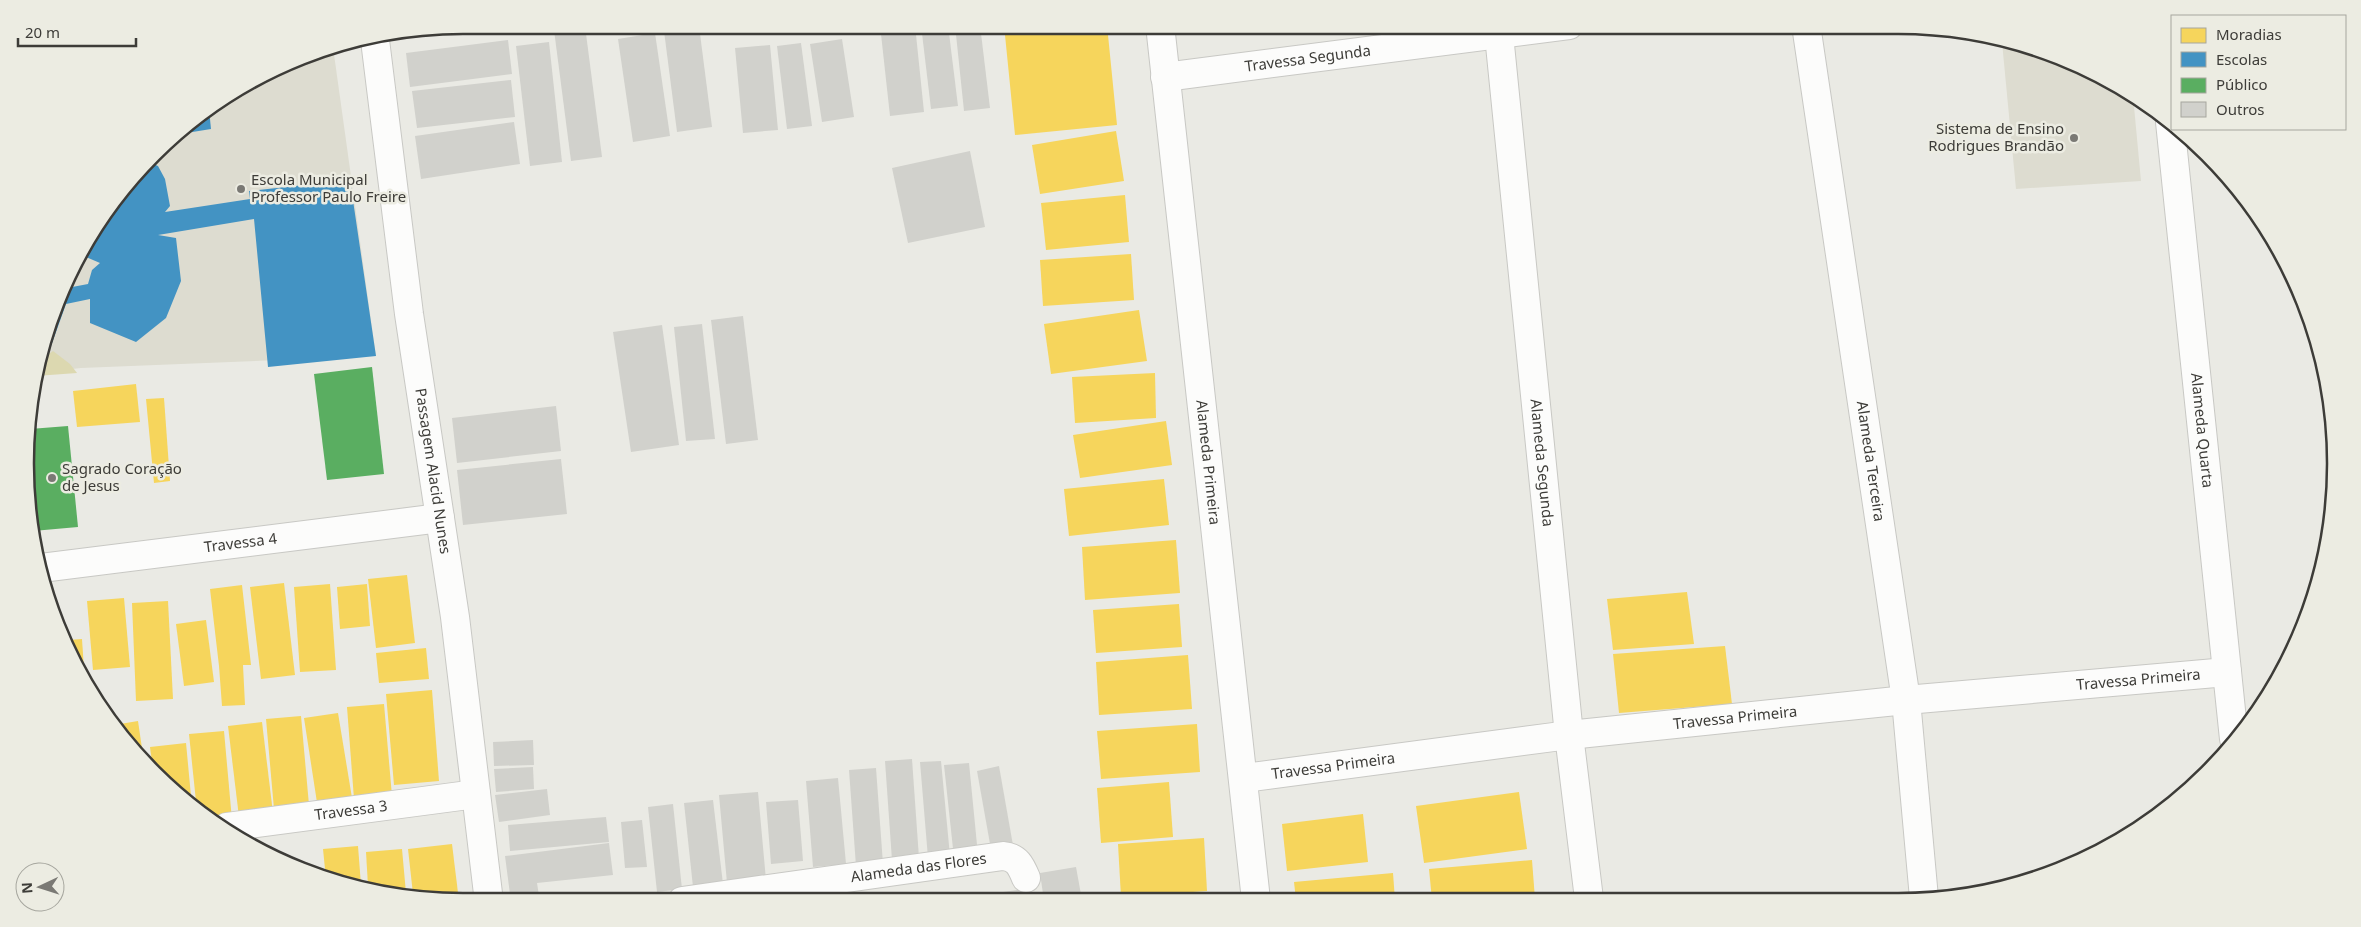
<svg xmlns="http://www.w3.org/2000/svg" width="2361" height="927" font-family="'Noto Sans',sans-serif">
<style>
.built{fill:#dddcd0}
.green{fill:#dcd8b0}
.homes{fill:#f6d55c}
.schools{fill:#4393c3}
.public{fill:#5aae61}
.building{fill:#d1d1cc}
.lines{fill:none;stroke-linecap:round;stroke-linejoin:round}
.minor-casing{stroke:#c8c8c4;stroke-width:30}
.minor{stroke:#fcfcfb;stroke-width:28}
.poi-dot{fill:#7a7974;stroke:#ecece2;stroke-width:2}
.labels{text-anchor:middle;stroke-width:5;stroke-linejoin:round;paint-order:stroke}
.street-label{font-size:15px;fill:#3d3c38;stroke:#ecece2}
.poi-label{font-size:15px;fill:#3d3c38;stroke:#ecece2;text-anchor:start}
.rim{fill:none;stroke:#3d3c38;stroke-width:2.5}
</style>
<rect width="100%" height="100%" fill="#eaeae4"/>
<g class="built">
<path d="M2002,42L2038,48L2116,84L2133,96L2141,181L2016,189Z"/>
<path d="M333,47L376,356L81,368L37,373L48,322L84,245L175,134L245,84L322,48Z"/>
</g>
<path class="green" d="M53,351L70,364L77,373L36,376L40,360Z"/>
<g class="homes">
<path d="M1004,25H1107L1117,125L1015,135Z"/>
<path d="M1116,131L1124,181L1040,194L1032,145Z"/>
<path d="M1125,195L1129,242L1046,250L1041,203Z"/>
<path d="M1131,254L1134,300L1043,306L1040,260Z"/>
<path d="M1139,310L1147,361L1051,374L1044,324Z"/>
<path d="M1155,373L1156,418L1075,423L1072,377Z"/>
<path d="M136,384L140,422L77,427L73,391Z"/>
<path d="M164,398L170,481L154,483L146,399Z"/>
<path d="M1166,421L1172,465L1080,478L1073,435Z"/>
<path d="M1164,479L1169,525L1069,536L1064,489Z"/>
<path d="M1176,540L1180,593L1085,600L1082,547Z"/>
<path d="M407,575L415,643L376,648L368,579Z"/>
<path d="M284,583L295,675L261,679L250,587Z"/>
<path d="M330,584L336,670L300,672L294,587Z"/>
<path d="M367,584L370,626L340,629L337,587Z"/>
<path d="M242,585L251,665H243L245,705L222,706L219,666L210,589Z"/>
<path d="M1687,592L1694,644L1613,650L1607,599Z"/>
<path d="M124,598L130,667L93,670L87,601Z"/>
<path d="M168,601L173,699L136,701L132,603Z"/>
<path d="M1179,604L1182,647L1096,653L1093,610Z"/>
<path d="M206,620L214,682L184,686L176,624Z"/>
<path d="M82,639L85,684L68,640Z"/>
<path d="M1725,646L1732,704L1619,713L1613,654Z"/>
<path d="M426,648L429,679L379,683L376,653Z"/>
<path d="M1188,655L1192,709L1099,715L1096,662Z"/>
<path d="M432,690L439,781L394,785L386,694Z"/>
<path d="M384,704L392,796L354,799L347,707Z"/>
<path d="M338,713L353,804L318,809L304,718Z"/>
<path d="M301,716L309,805L274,809L266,719Z"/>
<path d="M138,721L144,762L134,752L114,725Z"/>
<path d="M262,722L273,813L239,817L228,726Z"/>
<path d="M1197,724L1200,772L1101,779L1097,731Z"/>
<path d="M224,731L232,820L216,822L197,811L189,734Z"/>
<path d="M186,743L192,807L153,770L150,747Z"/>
<path d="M1169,782L1173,837L1101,843L1097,788Z"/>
<path d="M1519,792L1527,849L1424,863L1416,806Z"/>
<path d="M1363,814L1368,862L1287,871L1282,824Z"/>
<path d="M1204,838L1207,891L1121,897L1118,844Z"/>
<path d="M452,844L459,901L413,894L408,849Z"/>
<path d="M358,846L361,885L326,879L323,849Z"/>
<path d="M402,849L406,893L368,886L366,852Z"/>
<path d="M1532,860L1535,899L1432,900L1429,869Z"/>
<path d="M319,867L320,877L303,868Z"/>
<path d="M1393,873L1395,900H1296L1294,882Z"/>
</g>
<g class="schools">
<path d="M209,109L211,129L174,135L175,134Z"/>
<path d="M151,163L158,166L165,179L170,206L165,212L250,199L249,191L350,180L376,356L268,367L254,219L158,235L176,238L181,281L166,318L136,342L90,323V299L66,304L51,346L41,354L48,322L67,281V288L88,284L92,270L100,263L79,254L84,245Z"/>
</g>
<g class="public">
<path d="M372,367L384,474L327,480L314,374Z"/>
<path d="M68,426L78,527L33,531L30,429Z"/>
</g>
<g class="building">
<path d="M880,25H915L924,112L890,116Z"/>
<path d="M921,25H948L958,106L931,109Z"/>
<path d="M955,25H980L990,108L964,111Z"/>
<path d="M585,26L602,157L571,161L554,30Z"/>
<path d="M699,26L712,127L677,132L664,31Z"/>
<path d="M655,33L670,136L633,142L618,39Z"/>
<path d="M842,39L854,117L822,122L810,44Z"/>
<path d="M508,40L512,74L410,87L406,53Z"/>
<path d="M549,42L562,162L530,166L516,46Z"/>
<path d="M801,43L812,126L787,129L777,46Z"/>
<path d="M770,45L778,130L743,133L735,48Z"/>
<path d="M511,80L515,117L417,128L412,91Z"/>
<path d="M514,122L520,164L421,179L415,136Z"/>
<path d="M970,151L985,227L908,243L892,168Z"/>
<path d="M743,316L758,440L726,444L711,320Z"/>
<path d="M702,324L715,439L686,441L674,327Z"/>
<path d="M662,325L679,445L631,452L613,332Z"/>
<path d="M556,406L561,451L457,463L452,418Z"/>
<path d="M561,459L567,514L463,525L457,470Z"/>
<path d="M533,740L534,765L494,766L493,742Z"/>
<path d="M912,759L919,858L892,860L885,761Z"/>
<path d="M941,761L950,856L928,858L920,762Z"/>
<path d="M969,763L978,855L954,858L944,765Z"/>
<path d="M999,766L1014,851L992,855L977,771Z"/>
<path d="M533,767L534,789L496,792L494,769Z"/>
<path d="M876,768L883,864L856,866L849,770Z"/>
<path d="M838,778L846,864L813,867L806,781Z"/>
<path d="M547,789L550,815L499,822L495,795Z"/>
<path d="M758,792L766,880L727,883L719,795Z"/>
<path d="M713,800L723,884L693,887L684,803Z"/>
<path d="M798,800L803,861L771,864L766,802Z"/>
<path d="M673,804L682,889L657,892L648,807Z"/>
<path d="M606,817L609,842L510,851L508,825Z"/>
<path d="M642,820L647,867L625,868L621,822Z"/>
<path d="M609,843L613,875L537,883L540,902H511L505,856Z"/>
<path d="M1076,867L1082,900L1044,901L1040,873Z"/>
<path d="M1022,889L1024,901H991L990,894Z"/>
<path d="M986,895L987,901H952V900Z"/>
</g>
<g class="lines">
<defs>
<g id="minor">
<path id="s1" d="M1160,25L1256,900"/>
<path id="s2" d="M1498,25L1569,735L1589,899"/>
<path id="s3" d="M1806,25L1906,700L1924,898"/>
<path id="s4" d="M375,40L409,314L455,617L489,902"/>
<path id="s5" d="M1165,77L1569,25"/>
<path id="s6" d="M2170,122L2234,739"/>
<path id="s7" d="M41,568L440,518"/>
<path id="s8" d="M1244,778L1569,735L1906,700L2227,672"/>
<path id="s9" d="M227,827L476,794"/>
<path id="s10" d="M682,901L1003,856C1017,857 1021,866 1026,878"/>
</g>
</defs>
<use href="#minor" class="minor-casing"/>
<use href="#minor" class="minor"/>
</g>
<g class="poi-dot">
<circle cx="2074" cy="138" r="5"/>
<circle cx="241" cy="189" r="5"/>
<circle cx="52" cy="478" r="5"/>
</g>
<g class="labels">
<g class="street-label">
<text dy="5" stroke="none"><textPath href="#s5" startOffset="144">Travessa Segunda</textPath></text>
<text dy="5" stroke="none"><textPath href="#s6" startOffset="310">Alameda Quarta</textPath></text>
<text dy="5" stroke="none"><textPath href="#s3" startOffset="441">Alameda Terceira</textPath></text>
<text dy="5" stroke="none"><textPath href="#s1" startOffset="440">Alameda Primeira</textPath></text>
<text dy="5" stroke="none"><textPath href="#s2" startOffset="440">Alameda Segunda</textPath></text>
<text dy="5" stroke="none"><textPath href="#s4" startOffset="435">Passagem Alacid Nunes</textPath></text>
<text dy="5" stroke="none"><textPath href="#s7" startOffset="201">Travessa 4</textPath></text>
<text dy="5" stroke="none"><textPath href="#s8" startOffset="900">Travessa Primeira</textPath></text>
<text dy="5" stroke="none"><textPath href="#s8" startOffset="495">Travessa Primeira</textPath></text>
<text dy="5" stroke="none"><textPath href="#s8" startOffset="90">Travessa Primeira</textPath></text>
<text dy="5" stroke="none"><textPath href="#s9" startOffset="125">Travessa 3</textPath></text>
<text dy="5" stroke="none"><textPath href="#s10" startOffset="239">Alameda das Flores</textPath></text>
</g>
<g class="poi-label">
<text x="2064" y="134" text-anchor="end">Sistema de Ensino<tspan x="2064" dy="17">Rodrigues Brandão</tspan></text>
<text x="251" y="185">Escola Municipal<tspan x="251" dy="17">Professor Paulo Freire</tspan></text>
<text x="62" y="474">Sagrado Coração<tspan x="62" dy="17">de Jesus</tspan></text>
</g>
</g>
<path d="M0 0H2361V927H0ZM463 34H1898A429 429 0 0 1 2327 463V464A429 429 0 0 1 1898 893H463A429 429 0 0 1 34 464V463A429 429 0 0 1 463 34Z" fill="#ecece2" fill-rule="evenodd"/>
<path class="rim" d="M463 34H1898A429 429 0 0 1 2327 463V464A429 429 0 0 1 1898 893H463A429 429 0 0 1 34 464V463A429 429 0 0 1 463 34Z"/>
<rect x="2171" y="15" width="175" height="115" fill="#ecece2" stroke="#a6a69e"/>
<rect x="2181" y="28" width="25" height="15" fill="#f6d55c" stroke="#a6a69e"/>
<text x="2216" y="40" font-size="15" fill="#3d3c38">Moradias</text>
<rect x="2181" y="52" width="25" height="15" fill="#4393c3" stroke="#a6a69e"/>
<text x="2216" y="65" font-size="15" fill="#3d3c38">Escolas</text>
<rect x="2181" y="78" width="25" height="15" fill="#5aae61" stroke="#a6a69e"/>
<text x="2216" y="90" font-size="15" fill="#3d3c38">Público</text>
<rect x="2181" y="102" width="25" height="15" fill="#d1d1cc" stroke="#a6a69e"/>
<text x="2216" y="115" font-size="15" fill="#3d3c38">Outros</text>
<g transform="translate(40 887) rotate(266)"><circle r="24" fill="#ecece2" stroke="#a6a69e"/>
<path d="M0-4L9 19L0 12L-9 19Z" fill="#7a7974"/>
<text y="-8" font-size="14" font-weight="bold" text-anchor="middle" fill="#3d3c38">N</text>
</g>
<path d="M18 38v8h118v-8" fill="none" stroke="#3d3c38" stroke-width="2.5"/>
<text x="25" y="38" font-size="15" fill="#3d3c38" stroke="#ecece2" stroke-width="4" paint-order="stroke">20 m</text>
</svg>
